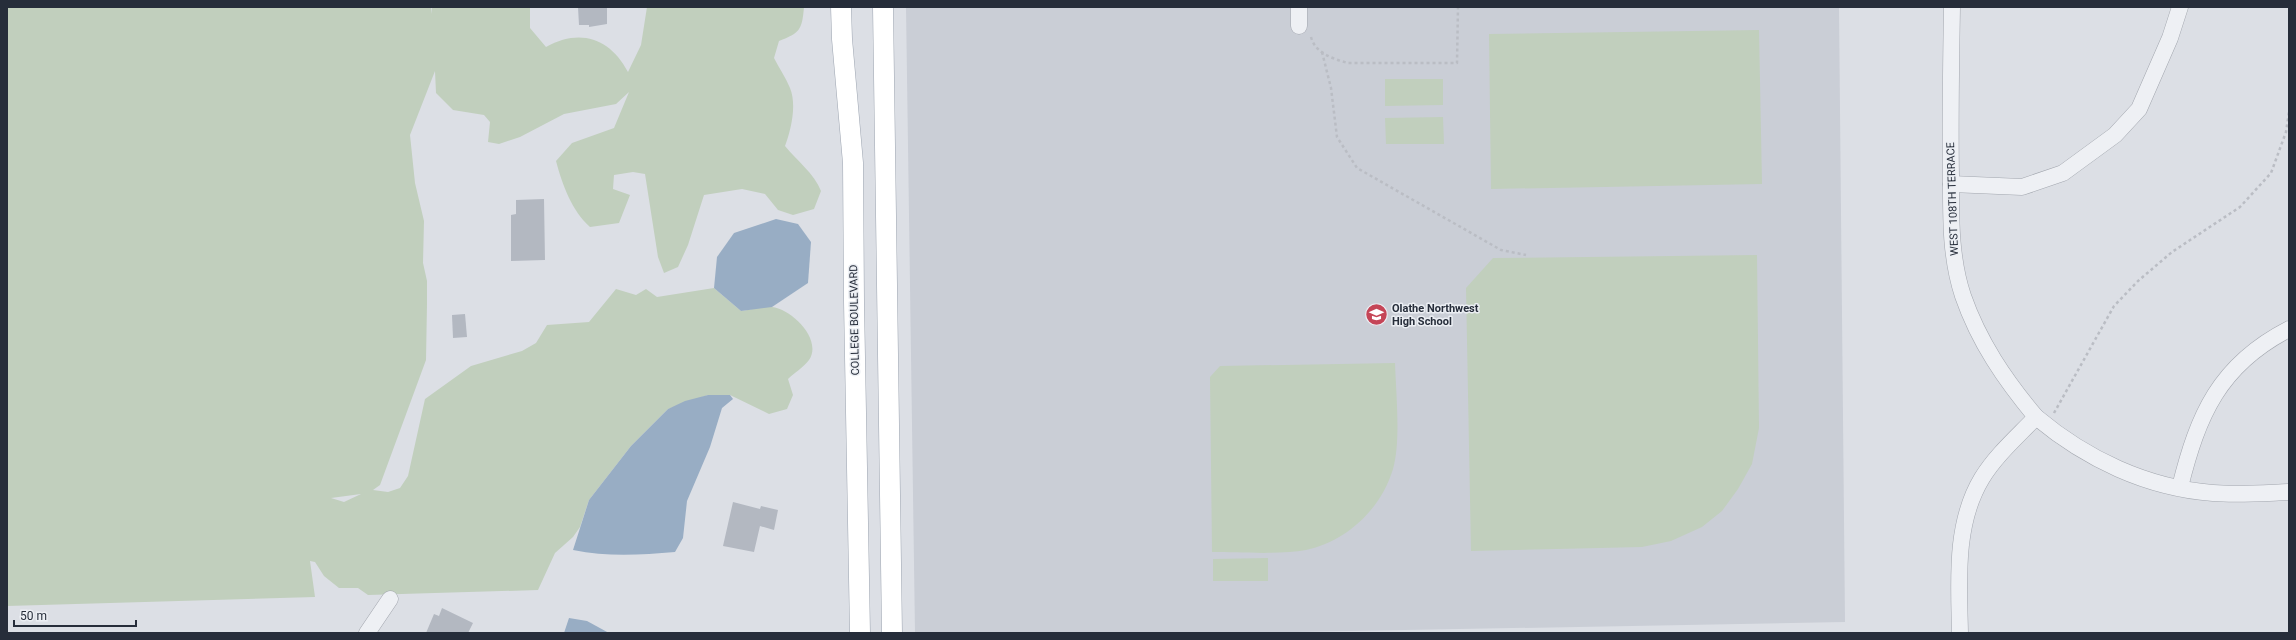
<svg xmlns="http://www.w3.org/2000/svg" width="2296" height="640" font-family="Roboto,sans-serif">
<style>
.built{fill:#caced6}
.green{fill:#c1cfbd;fill-rule:evenodd}
.water{fill:#98adc4}
.building{fill:#b3b8c1}
.lines{fill:none;stroke-linecap:round;stroke-linejoin:round}
.minor-casing{stroke:#a2a6ae;stroke-width:17}
.major-casing{stroke:#9ca4b0;stroke-width:21}
.path{stroke:#babdc4;stroke-width:2.5;stroke-dasharray:3 3;stroke-linecap:butt}
.minor{stroke:#eef0f4;stroke-width:16}
.major{stroke:#fff;stroke-width:20}
.labels{text-anchor:middle;stroke-width:3;stroke-linejoin:round;paint-order:stroke}
.street-label{font-size:11px;fill:#262d3a;stroke:#ebeef3}
.poi-label{font-size:11px;font-weight:bold;fill:#262d3a;stroke:#ebeef3;text-anchor:start}
</style>
<rect width="100%" height="100%" fill="#dcdfe5"/>
<path class="built" d="M906,7H1839L1845,622L1247,633H915Z"/>
<g class="green">
<path d="M7,7H431L432,14V7H530V28L546,47C580,28 610,38 628,72L641,45L647,7H804C802,30 800,33 779,41L774,58C779,68 786,78 790,88C797,105 791,130 785,146C797,161 814,173 821,191L814,209L793,215L778,210L765,194L742,189L704,195L688,245L678,267L664,273L658,257L645,174L633,172L614,175L613,189L630,195L619,223L590,227C572,211 562,184 556,161L572,143L614,128L629,92L616,104L564,114L520,137L499,144L488,142L490,122L484,115L453,110L436,93L435,71L410,135L415,183L424,221L423,263L427,281V304L426,360L380,485L373,490L388,492L400,488L408,476L425,399L471,366L522,351L536,343L547,325L589,322L616,289L636,295L646,289L657,297L714,288L741,311C750,310 762,305 772,307C791,309 823,339 809,360C804,367 794,373 788,379L793,395L787,409L769,414L730,395H708L668,409L631,446L589,500L580,527L573,537L555,553L538,590L368,595L358,588H339L324,576L315,562L310,561L315,597L7,606ZM361,494L344,502L331,498Z"/>
<path d="M1759,30L1762,184L1491,189L1489,34Z"/>
<path d="M1385,79H1443V105L1385,106Z"/>
<path d="M1443,117L1444,144H1386L1385,118Z"/>
<path d="M1757,255L1759,428L1752,464L1738,489L1722,511L1702,527L1671,541L1642,547L1471,551L1466,288L1493,258Z"/>
<path d="M1395,363C1396,393 1401,442 1393,469C1381,509 1347,541 1306,550C1280,555 1239,552 1212,552L1210,377L1220,366Z"/>
<path d="M1268,558V581H1213V559Z"/>
</g>
<g class="water">
<path d="M776,219L798,224L811,242L808,283L772,307L741,311L714,288L717,257L734,233Z"/>
<path d="M708,395H730L733,399L722,408L710,447L687,501L683,538L675,552C640,555 607,557 573,550L589,500L631,446L668,409L685,401Z"/>
<path d="M569,618L587,621L609,633H564Z"/>
</g>
<g class="building">
<path d="M578,7H607V24L589,27V25H579Z"/>
<path d="M544,199L545,260L511,261V215L516,214V200Z"/>
<path d="M465,314L467,337L453,338L452,315Z"/>
<path d="M733,502L760,509L761,506L778,510L774,530L760,526L754,552L723,546Z"/>
<path d="M442,608L473,623L468,633H426L434,614L439,616Z"/>
</g>
<g class="lines">
<defs>
<g id="minor">
<path d="M1299,7V26"/>
<path d="M1952,7C1951,64 1950,120 1951,176C1951,217 1950,257 1963,296C1979,342 2005,380 2036,417C2018,436 1996,455 1982,478C1954,524 1959,582 1960,633"/>
<path d="M1951,184L2022,187L2063,173L2115,135L2139,109L2170,38L2180,7"/>
<path d="M2036,417C2086,459 2147,488 2213,493C2238,495 2264,493 2289,492"/>
<path d="M2180,487C2198,415 2219,365 2289,329"/>
<path d="M367,633L390,599"/>
</g>
<g id="major">
<path d="M841,7L842,39L853,163L854,302L860,633"/>
<path d="M883,7L892,633"/>
</g>
</defs>
<use href="#minor" class="minor-casing"/>
<use href="#major" class="major-casing"/>
<g class="path">
<path d="M1311,37C1315,53 1333,59 1348,63H1457L1458,7"/>
<path d="M1322,52L1331,88L1337,137L1357,168L1501,250L1526,255"/>
<path d="M2054,413L2114,306L2138,281L2172,252L2240,207L2271,173L2286,132L2289,112"/>
</g>
<use href="#minor" class="minor"/>
<use href="#major" class="major"/>
</g>
<defs>
<symbol id="school-disc" viewBox="-11 -11 22 22"><circle r="9.5" fill="#c54557" stroke="#ebeef3"/><path d="M0-5L7-2L0 1L-7-2ZM-4 1L0 2.5L4 1V4Q0 6-4 4Z" fill="#fff"/></symbol>
</defs>
<g fill-rule="evenodd">
<use href="#school-disc" x="1364" y="302" width="25" height="25"/>
</g>
<g class="labels">
<g class="street-label">
<text transform="translate(1952 199) rotate(-92)" y="4">WEST 108TH TERRACE</text>
<text transform="translate(854 320) rotate(-91)" y="4">COLLEGE BOULEVARD</text>
</g>
<g class="poi-label">
<text x="1392" y="312">Olathe Northwest<tspan x="1392" dy="13">High School</tspan></text>
</g>
</g>
<rect width="2296" height="640" fill="none" stroke="#262d3a" stroke-width="16"/>
<path d="M14 620v6h122v-6" fill="none" stroke="#262d3a" stroke-width="2"/>
<text x="20" y="620" font-size="12" fill="#262d3a" stroke="#ebeef3" stroke-width="3" paint-order="stroke">50 m</text>
</svg>
